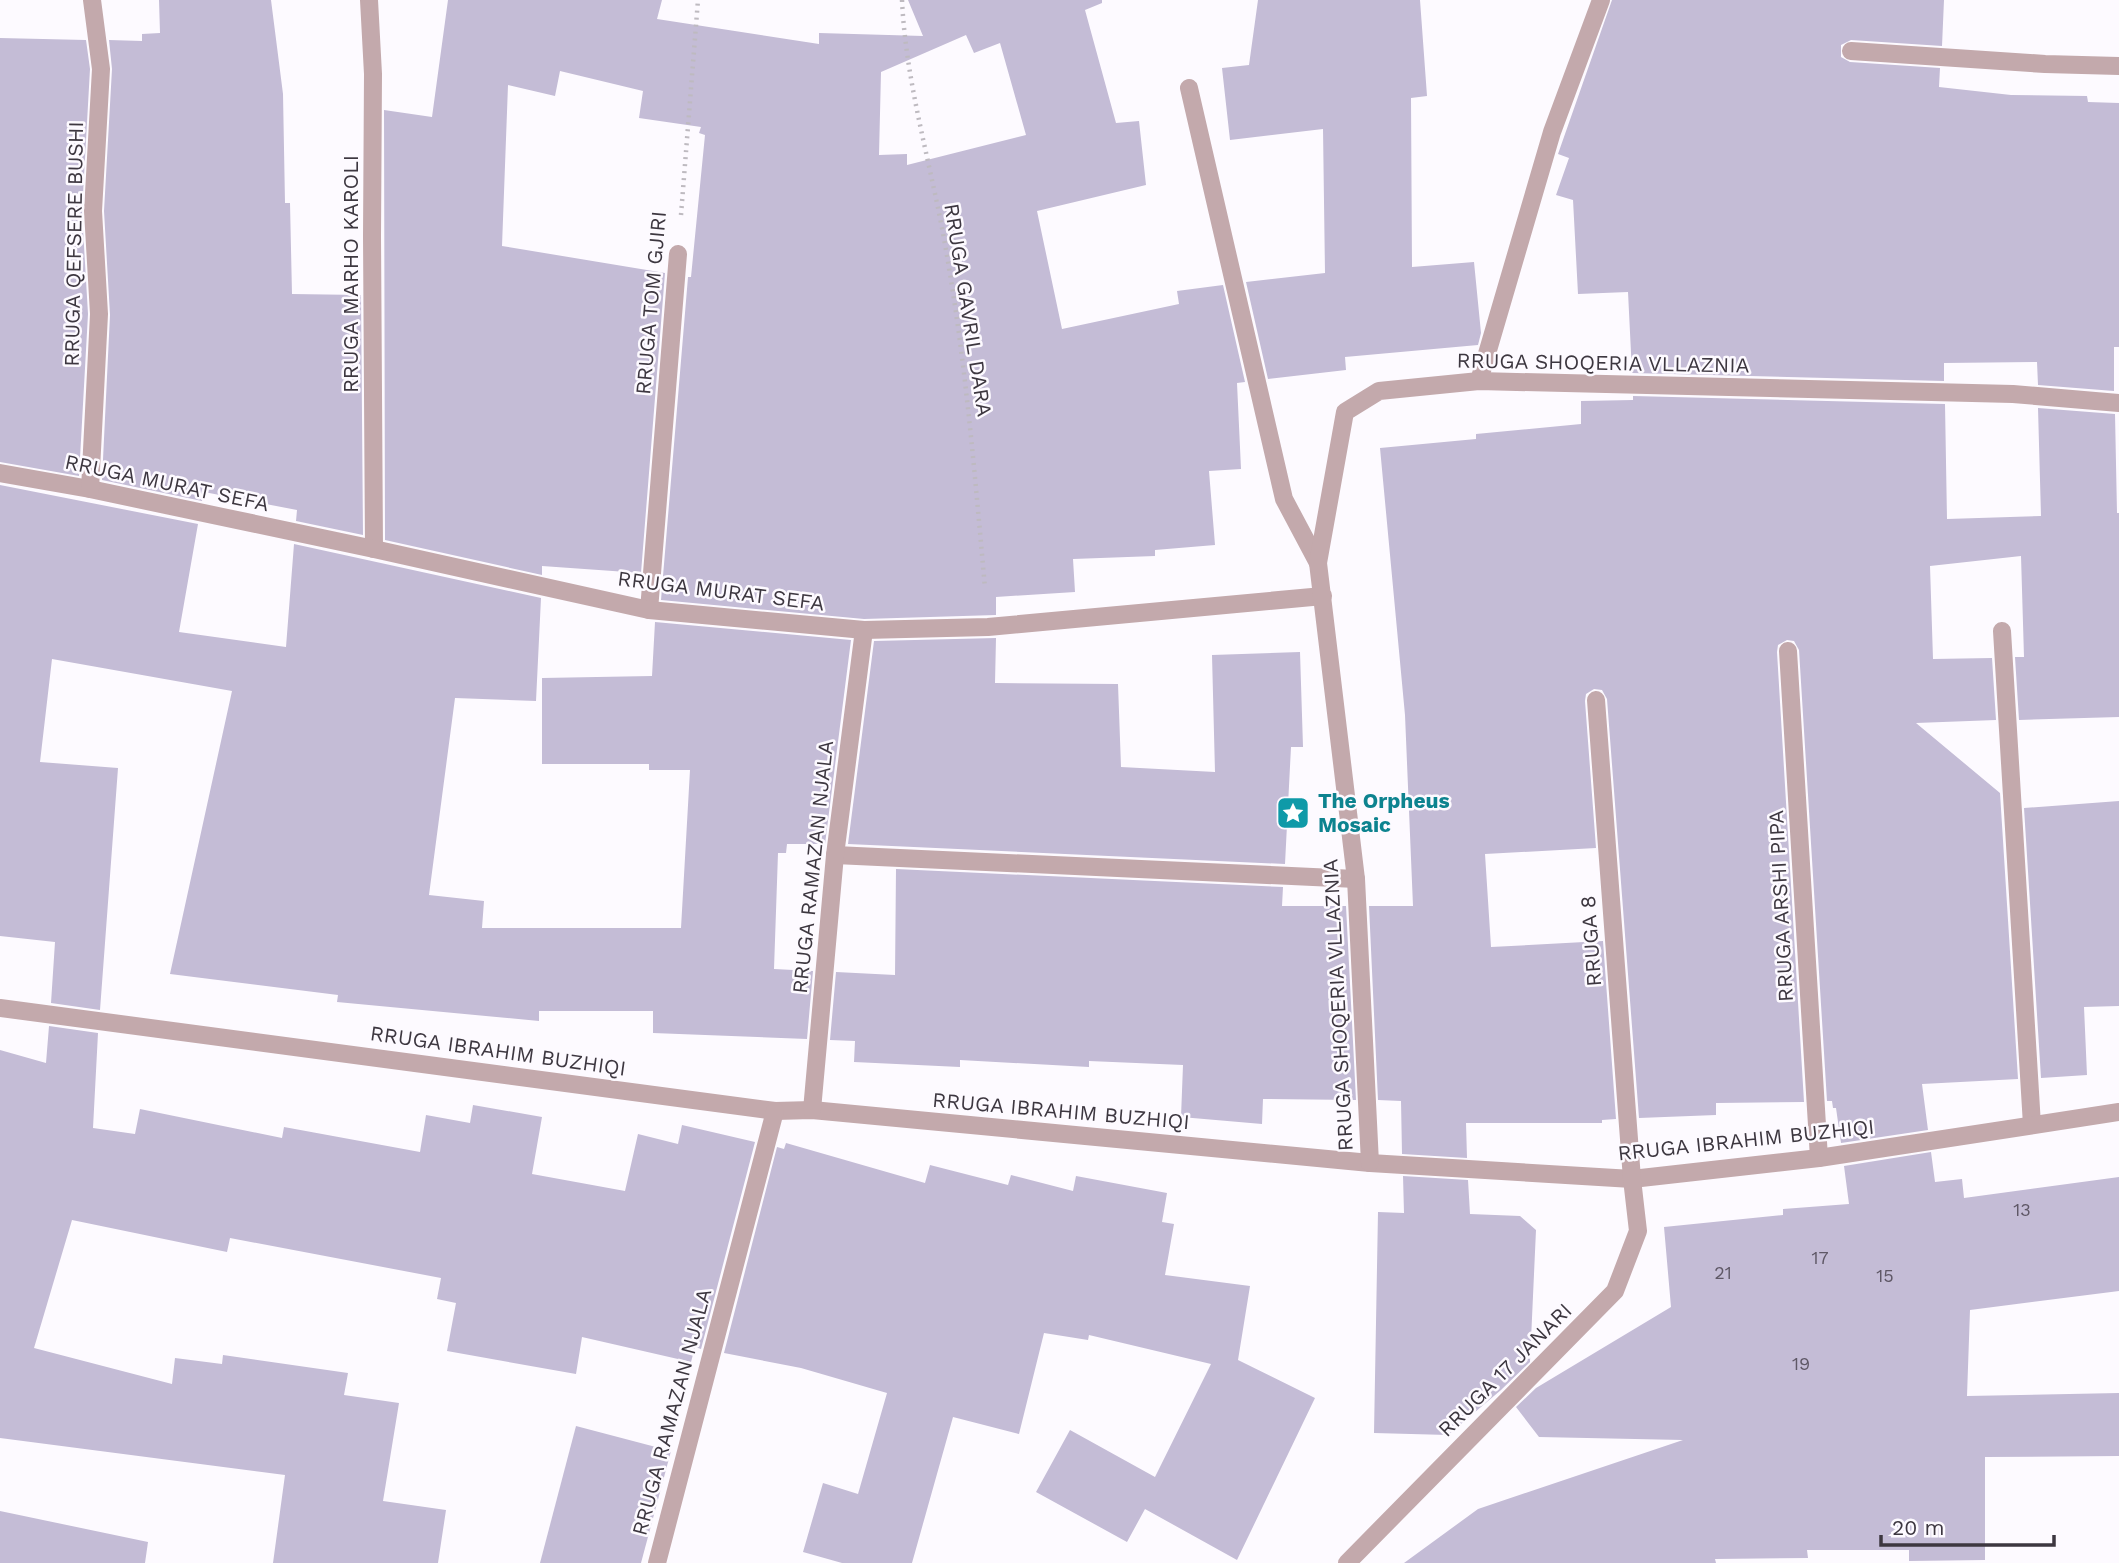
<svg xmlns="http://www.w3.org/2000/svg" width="2119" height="1563" font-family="'Work Sans',sans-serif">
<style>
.building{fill:#c4bcd6;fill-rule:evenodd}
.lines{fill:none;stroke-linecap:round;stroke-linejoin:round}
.path{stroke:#bebac0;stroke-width:4.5;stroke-dasharray:2 5;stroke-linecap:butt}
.lane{stroke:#c3a9ac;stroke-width:18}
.street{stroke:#c3a9ac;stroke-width:18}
.labels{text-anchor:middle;stroke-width:5;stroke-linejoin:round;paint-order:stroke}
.number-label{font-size:18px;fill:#5f5866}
.street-label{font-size:21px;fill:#3d3740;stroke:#fdfaff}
.culture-label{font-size:21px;font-weight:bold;fill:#0d838f;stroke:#fdfaff;text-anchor:start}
</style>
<rect width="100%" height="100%" fill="#fdfaff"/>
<g class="building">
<path d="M159,0H271L283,94L285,203H290L292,294L361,295L363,535L296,521L297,510L204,492L202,501L102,480L110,315L104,211L112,69L109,40L142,41V34L160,33Z"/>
<path d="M448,0H662L657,19L819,44V33L923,36L908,0H1102V3L1085,10L1116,123L1139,121L1146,185L1037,211L1062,329L1179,304L1177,291L1223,285L1245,382L1237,383L1241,469L1209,471L1215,545L1155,550V556L1073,559L1075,592L996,597V615L864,619L661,600L688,277H691L705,135L699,133L701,127L639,118L643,91L560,71L555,96L508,85L502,246L665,273L641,573L542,566V575L385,540L384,110L432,117ZM966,35L974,53L1000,43L1026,135L907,165V154L879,155L881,72Z"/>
<path d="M1258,0H1420L1427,96L1411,98L1412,267L1474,262L1481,333L1478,345L1345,357L1346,370L1268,379L1246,282L1325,273L1323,129L1230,140L1222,68L1249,65Z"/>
<path d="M1612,0H1944L1942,46L1851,40L1841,45V57L1850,62L1940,68L1939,87L2011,95L2087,96L2088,102L2119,103V347H2114V391L2038,385L2037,362L1944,363V381L1632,373L1628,292L1578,294L1573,200L1556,195L1569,158L1558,154Z"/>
<path d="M0,38L86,40L90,69L82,212L88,314L79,476L0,462Z"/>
<path d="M1633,396L1945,404L1947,519L2041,516L2038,408L2115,414L2117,513H2119V717L2019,720L2015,657H2024L2021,556L1930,566L1933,659L1992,658L1996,720L1916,723L2000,793L2018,1079L1922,1084L1928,1130L1841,1143L1836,1108H1833L1832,1101H1827L1799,650L1794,641L1787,640L1778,645L1777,652L1804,1102L1716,1103V1115L1639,1118L1607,699L1602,690L1594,689L1586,694L1585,701L1596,848L1485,854L1491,947L1603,941L1616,1119L1602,1120V1123H1466L1467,1158L1402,1154L1401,1101L1378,1100L1369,906H1413L1405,715L1380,448L1476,439V434L1581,424V401L1633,400Z"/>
<path d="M0,485L198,524L179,632L286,647L294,544L541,598L536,701L455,698L429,895L484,901L482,928H681L690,770H649V764H542V678L652,676L655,622L851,640L825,844H787L786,853H778L774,969L813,971L807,1039L653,1033V1011H539V1021L337,1002L338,995L170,974L232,691L52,659L40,762L118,768L100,1010L51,1003L55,942L0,936Z"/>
<path d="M996,638L995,683L1118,684L1121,767L1215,772L1212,655L1300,652L1303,747H1291L1285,864L848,844L874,641Z"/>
<path d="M2119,801V1006L2084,1007L2087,1075L2041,1078L2024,808Z"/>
<path d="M896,869L1283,887L1282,906H1346L1356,1100L1263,1099L1262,1124L1181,1117L1183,1065L1089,1061V1067L960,1060V1067L854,1062L855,1041L830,1040L836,972L895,975Z"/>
<path d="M49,1026L98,1033L93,1128L135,1134L140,1109L282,1138L284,1127L420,1152L426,1115L470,1123L473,1105L542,1117L532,1174L625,1191L638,1134L678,1144L682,1125L755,1142L701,1349L695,1347L691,1362L582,1337L576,1374L447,1351L456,1303L437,1299L441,1278L230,1238L227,1252L72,1220L34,1348L172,1384L175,1358L222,1364L223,1355L348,1373L344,1395L399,1403L383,1501L446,1510L438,1563H273L285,1475L0,1438V1050L46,1063Z"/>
<path d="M786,1143L925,1183L930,1165L1008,1185L1011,1175L1073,1191L1076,1176L1167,1193L1162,1222L1174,1224L1165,1275L1250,1286L1238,1360L1315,1398L1237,1560L1145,1509L1127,1542L1036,1492L1070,1430L1155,1477L1211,1364L1089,1335L1088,1340L1044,1333L1019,1434L953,1417L912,1563H842L803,1552L823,1483L858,1494L887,1393L801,1368L724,1353L777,1147L784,1149Z"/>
<path d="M1931,1152L1935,1182L1962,1179L1964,1198L2119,1177V1291L1970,1310L1967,1396L2119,1393V1456L1985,1457V1560L1909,1561V1550H1807L1808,1558L1715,1559L1716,1563H1404L1478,1509L1683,1440L1539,1437L1516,1407L1536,1388L1671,1307L1664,1227L1783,1215V1209L1849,1204L1844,1166Z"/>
<path d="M1403,1176L1468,1180L1470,1214L1520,1216L1536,1230L1530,1362L1501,1390L1448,1435L1374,1433L1378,1212L1404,1213Z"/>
<path d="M576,1426L671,1451L641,1563H540Z"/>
<path d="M0,1511L148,1542L145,1563H0Z"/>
</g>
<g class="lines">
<g class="path">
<path d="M902,0C906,87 933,170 947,256C966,365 975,477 985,588"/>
<path d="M681,215L698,0"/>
</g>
<path class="lane" d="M649,610L678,254"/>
<g class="street">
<path d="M369,0L373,74L372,236L374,549"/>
<path d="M1851,51L2045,64L2119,66"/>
<path d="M1189,88L1284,499L1318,563"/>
<path d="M1479,381L1552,132L1601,0"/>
<path d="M0,473L90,489L374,549L649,610L864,630L988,627L1323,596"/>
<path d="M90,489L99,314L93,211L101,69L92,0"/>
<path d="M2002,631L2032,1125"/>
<path d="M1788,651L1819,1158"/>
<path d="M835,855L1356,879"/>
<path d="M0,1008L775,1111L812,1110L1370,1163L1632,1179L1819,1158L2119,1112"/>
<path d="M812,1110L835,855L864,630"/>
<path d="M1370,1163L1356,879L1318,563L1345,412L1379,391L1479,381L2013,394L2119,403"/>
<path d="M657,1563L775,1111"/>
<path d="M1347,1563L1615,1291L1638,1231L1632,1179L1596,700"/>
</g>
</g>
<defs>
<symbol id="sight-square" viewBox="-11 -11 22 22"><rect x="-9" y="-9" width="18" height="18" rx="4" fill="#0f9aa8" stroke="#fdfaff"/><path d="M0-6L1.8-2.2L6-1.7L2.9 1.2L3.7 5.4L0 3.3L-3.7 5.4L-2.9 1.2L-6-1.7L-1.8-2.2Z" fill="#fff"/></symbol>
</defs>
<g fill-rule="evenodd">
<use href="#sight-square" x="1274" y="794" width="38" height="38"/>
</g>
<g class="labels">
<g class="number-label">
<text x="2022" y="1216">13</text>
<text x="1820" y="1264">17</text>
<text x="1723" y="1279">21</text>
<text x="1885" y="1282">15</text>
<text x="1801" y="1370">19</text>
</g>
<g class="street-label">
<text transform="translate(74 244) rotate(-89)" y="7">RRUGA QEFSERE BUSHI</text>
<text transform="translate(351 274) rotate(-90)" y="7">RRUGA MARHO KAROLI</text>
<text transform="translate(651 303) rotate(-85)" y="7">RRUGA TOM GJIRI</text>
<text transform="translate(968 310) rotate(81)" y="7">RRUGA GAVRIL DARA</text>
<text transform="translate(1603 363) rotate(1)" y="7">RRUGA SHOQERIA VLLAZNIA</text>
<text transform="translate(167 483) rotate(12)" y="7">RRUGA MURAT SEFA</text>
<text transform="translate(721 591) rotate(7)" y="7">RRUGA MURAT SEFA</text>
<text transform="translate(813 867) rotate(-84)" y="7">RRUGA RAMAZAN NJALA</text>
<text transform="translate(1781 906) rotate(-93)" y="7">RRUGA ARSHI PIPA</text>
<text transform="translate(1591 941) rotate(-94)" y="7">RRUGA 8</text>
<text transform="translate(1338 1005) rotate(-93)" y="7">RRUGA SHOQERIA VLLAZNIA</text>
<text transform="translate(498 1051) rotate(8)" y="7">RRUGA IBRAHIM BUZHIQI</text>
<text transform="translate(1061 1111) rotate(5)" y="7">RRUGA IBRAHIM BUZHIQI</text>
<text transform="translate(1746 1140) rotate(-6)" y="7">RRUGA IBRAHIM BUZHIQI</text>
<text transform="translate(1505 1370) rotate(-45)" y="7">RRUGA 17 JANARI</text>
<text transform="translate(672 1412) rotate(-75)" y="7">RRUGA RAMAZAN NJALA</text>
</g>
<g class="culture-label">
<text x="1318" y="808">The Orpheus<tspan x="1318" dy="24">Mosaic</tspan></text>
</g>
</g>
<path d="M1881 1535v10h173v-10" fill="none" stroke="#3d3740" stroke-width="3.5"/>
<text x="1892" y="1535" font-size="21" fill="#3d3740" stroke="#fdfaff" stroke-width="5" paint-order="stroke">20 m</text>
</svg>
